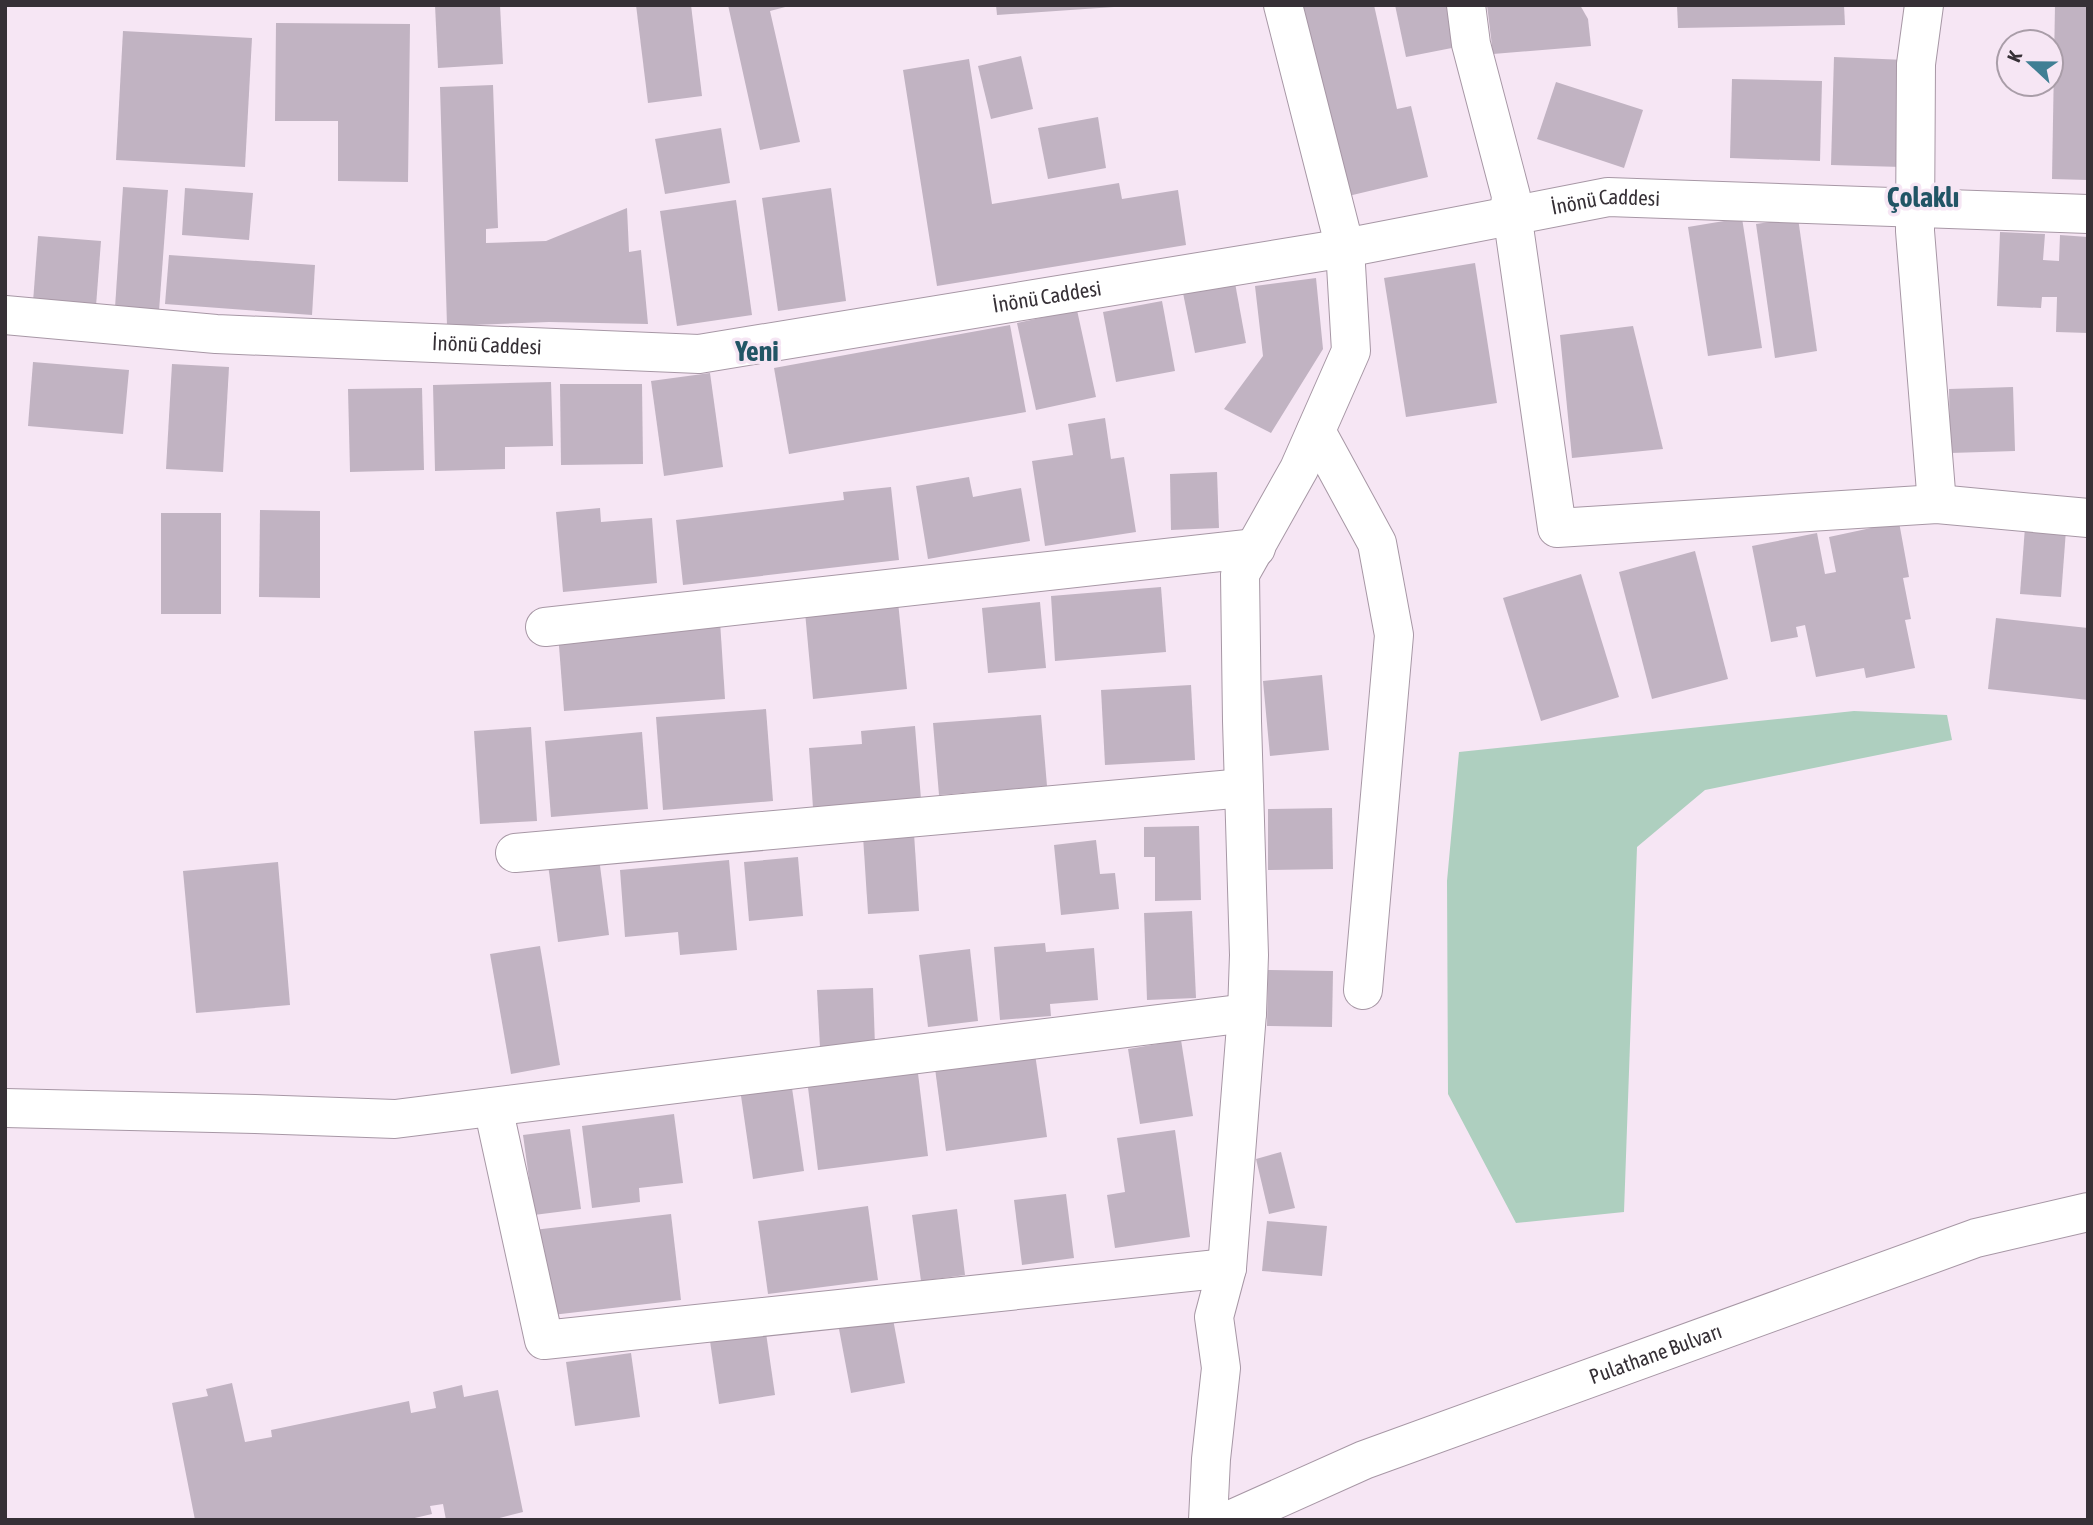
<svg xmlns="http://www.w3.org/2000/svg" width="2093" height="1525" font-family="'Asap Condensed',sans-serif">
<style>
.green{fill:#aecfbf}
.building{fill:#c1b3c2}
.lines{fill:none;stroke-linecap:round;stroke-linejoin:round}
.minor-casing{stroke:#a797a5;stroke-width:40}
.minor{stroke:#fff;stroke-width:38}
.labels{text-anchor:middle;stroke-width:7;stroke-linejoin:round;paint-order:stroke}
.street-label{font-size:21px;fill:#363036;stroke:#f6e6f4}
.district-label{font-size:28px;font-weight:bold;fill:#215565;stroke:#f6e6f4}
</style>
<rect width="100%" height="100%" fill="#f6e6f4"/>
<path class="green" d="M1854,711L1947,715L1952,740L1705,790L1637,847L1624,1212L1516,1223L1448,1094L1447,881L1459,752Z"/>
<g class="building">
<path d="M435,5H500L503,64L438,68Z"/>
<path d="M636,5H691L702,96L648,103Z"/>
<path d="M728,5H793L770,11L800,142L760,150Z"/>
<path d="M996,5H1114V7L997,15Z"/>
<path d="M1296,5H1374L1397,109L1411,106L1428,177L1340,198Z"/>
<path d="M1395,5H1454L1462,46L1406,57Z"/>
<path d="M1487,5H1580L1588,19L1591,46L1493,54Z"/>
<path d="M1677,5H1844L1845,25L1678,28Z"/>
<path d="M2055,5H2088V180L2052,179Z"/>
<path d="M276,23L410,24L408,182L338,181V121H275Z"/>
<path d="M123,31L252,38L245,167L116,160Z"/>
<path d="M1021,56L1033,109L991,119L978,66Z"/>
<path d="M1834,57L1906,60L1902,167L1831,165Z"/>
<path d="M969,59L992,204L1119,183L1122,199L1178,190L1186,245L937,286L903,70Z"/>
<path d="M1732,79L1822,81L1820,161L1730,158Z"/>
<path d="M1556,82L1643,110L1624,168L1537,139Z"/>
<path d="M493,85L498,228L486,229V243L546,241L627,208L629,252L641,250L648,324L549,322L447,326L440,87Z"/>
<path d="M1098,117L1106,168L1048,179L1038,128Z"/>
<path d="M721,128L730,183L665,194L655,139Z"/>
<path d="M123,187L168,190L159,311L115,308Z"/>
<path d="M185,188L253,193L249,240L182,235Z"/>
<path d="M831,188L846,301L778,311L762,198Z"/>
<path d="M736,200L752,315L677,326L660,211Z"/>
<path d="M1742,218L1762,348L1708,356L1688,227Z"/>
<path d="M1798,218L1817,351L1775,358L1756,224Z"/>
<path d="M2000,232L2045,234L2043,260L2059,261L2060,235L2088,237V333L2056,332L2057,297H2042L2041,308L1997,306Z"/>
<path d="M38,236L101,241L96,306L33,302Z"/>
<path d="M169,255L315,265L312,315L165,304Z"/>
<path d="M1475,263L1497,403L1406,417L1384,278Z"/>
<path d="M1316,278L1323,349L1271,433L1224,409L1263,356L1255,286Z"/>
<path d="M1235,283L1246,343L1195,353L1183,293Z"/>
<path d="M1162,301L1175,371L1116,382L1103,312Z"/>
<path d="M1077,310L1096,397L1036,410L1017,323Z"/>
<path d="M1010,325L1026,412L789,454L774,368Z"/>
<path d="M1633,326L1663,449L1572,458L1560,335Z"/>
<path d="M33,362L129,370L123,434L28,426Z"/>
<path d="M172,364L229,367L223,472L166,469Z"/>
<path d="M710,373L723,467L664,476L651,381Z"/>
<path d="M551,382L553,446L505,447V469L435,471L433,385Z"/>
<path d="M560,384H642L643,464L561,465Z"/>
<path d="M2013,387L2015,451L1950,453L1949,389Z"/>
<path d="M422,388L424,470L350,472L348,389Z"/>
<path d="M1105,418L1111,459L1124,457L1136,532L1045,546L1032,461L1073,455L1068,424Z"/>
<path d="M1217,472L1219,528L1171,530L1170,474Z"/>
<path d="M969,477L973,497L1021,488L1030,541L928,559L916,486Z"/>
<path d="M891,487L899,560L683,585L676,520L844,500L843,492Z"/>
<path d="M600,508L601,522L652,518L657,583L563,592L556,512Z"/>
<path d="M260,510L320,511V598L259,597Z"/>
<rect x="161" y="513" width="60" height="101"/>
<path d="M1899,522L1909,577L1903,578L1911,619L1905,620L1915,668L1866,678L1864,668L1816,677L1805,625L1796,627L1798,637L1771,642L1752,546L1817,533L1825,574L1836,572L1829,537Z"/>
<path d="M2025,527L2066,530L2061,597L2020,594Z"/>
<path d="M1695,551L1728,679L1652,699L1619,572Z"/>
<path d="M1581,574L1619,697L1541,721L1503,598Z"/>
<path d="M1161,587L1166,652L1055,661L1051,596Z"/>
<path d="M898,602L907,689L813,699L805,612Z"/>
<path d="M1040,602L1046,668L988,673L982,608Z"/>
<path d="M1996,618L2088,628V700L1988,689Z"/>
<path d="M720,621L725,699L564,711L558,633Z"/>
<path d="M1322,675L1329,750L1270,756L1263,681Z"/>
<path d="M1191,685L1195,760L1105,765L1101,690Z"/>
<path d="M766,709L773,801L663,810L656,717Z"/>
<path d="M1041,715L1047,786L939,795L933,723Z"/>
<path d="M915,726L921,799L813,808L809,748L862,744L861,731Z"/>
<path d="M531,727L537,821L480,824L474,731Z"/>
<path d="M642,732L648,809L551,817L545,741Z"/>
<path d="M1332,808L1333,869L1268,870V809Z"/>
<path d="M1199,826L1201,900L1155,901V857H1144V827Z"/>
<path d="M914,833L919,911L868,914L863,836Z"/>
<path d="M1096,840L1100,874L1115,873L1119,909L1061,915L1054,845Z"/>
<path d="M798,857L803,916L749,921L744,862Z"/>
<path d="M599,858L609,935L558,942L548,864Z"/>
<path d="M729,860L737,950L680,955L678,932L625,937L620,870Z"/>
<path d="M278,862L290,1005L196,1013L183,871Z"/>
<path d="M1192,911L1196,998L1147,1000L1144,913Z"/>
<path d="M1045,943L1046,952L1094,948L1098,1000L1050,1004L1051,1016L1000,1020L994,947Z"/>
<path d="M540,946L560,1065L511,1074L490,954Z"/>
<path d="M970,949L978,1021L928,1027L919,955Z"/>
<path d="M1268,970L1333,971L1332,1027L1267,1026Z"/>
<path d="M873,988L875,1046L820,1048L817,990Z"/>
<path d="M1181,1040L1193,1116L1140,1124L1128,1049Z"/>
<path d="M1034,1047L1047,1137L946,1151L934,1061Z"/>
<path d="M917,1065L928,1156L818,1170L807,1079Z"/>
<path d="M791,1081L804,1171L753,1179L740,1089Z"/>
<path d="M674,1114L683,1183L639,1188L640,1202L592,1208L582,1126Z"/>
<path d="M570,1129L581,1209L534,1215L523,1135Z"/>
<path d="M1175,1130L1190,1237L1115,1248L1107,1195L1125,1192L1117,1138Z"/>
<path d="M1281,1152L1295,1208L1269,1214L1256,1159Z"/>
<path d="M1066,1194L1074,1258L1022,1265L1014,1200Z"/>
<path d="M868,1206L878,1280L768,1294L758,1221Z"/>
<path d="M957,1209L965,1275L921,1281L912,1215Z"/>
<path d="M671,1214L681,1300L535,1317L525,1231Z"/>
<path d="M1267,1221L1327,1226L1322,1276L1262,1271Z"/>
<path d="M893,1319L905,1383L851,1393L839,1329Z"/>
<path d="M766,1333L775,1395L719,1404L710,1341Z"/>
<path d="M631,1353L640,1417L575,1426L566,1362Z"/>
<path d="M232,1383L245,1442L272,1437L271,1430L409,1401L411,1413L436,1408L433,1392L462,1385L464,1397L498,1390L523,1512L492,1520H446L443,1504L430,1506L432,1514L406,1520H195L172,1403L208,1396L206,1389Z"/>
</g>
<g class="lines">
<defs>
<g id="minor">
<path d="M1466,5L1471,44L1511,196L1509,216L1511,217L1515,234L1557,528L1937,504L2088,518"/>
<path d="M1924,5L1916,64L1915,231L1937,504"/>
<path id="s1" d="M5,315L216,334L699,354L1345,248L1608,197L2088,214"/>
<path d="M1316,431L1377,543L1394,635L1363,990"/>
<path d="M545,627L1256,548"/>
<path d="M515,853L1244,788"/>
<path d="M493,1107L544,1340L1227,1268"/>
<path d="M5,1108L255,1114L395,1119L1247,1013"/>
<path d="M1208,1520L1211,1459L1221,1368L1214,1317L1227,1268L1247,1013L1249,955L1242,721L1240,574L1299,469L1351,351L1345,248L1283,5"/>
<path id="s2" d="M1230,1520L1364,1460L1976,1238L2088,1212"/>
</g>
</defs>
<use href="#minor" class="minor-casing"/>
<use href="#minor" class="minor"/>
</g>
<g class="labels">
<g class="street-label">
<text dy="7" stroke="none"><textPath href="#s1" startOffset="1615">İnönü Caddesi</textPath></text>
<text dy="7" stroke="none"><textPath href="#s1" startOffset="1048">İnönü Caddesi</textPath></text>
<text dy="7" stroke="none"><textPath href="#s1" startOffset="483">İnönü Caddesi</textPath></text>
<text dy="7" stroke="none"><textPath href="#s2" startOffset="457">Pulathane Bulvarı</textPath></text>
</g>
<g class="district-label">
<text x="1923" y="207">Çolaklı</text>
<text x="757" y="361">Yeni</text>
</g>
</g>
<rect width="2093" height="1525" fill="none" stroke="#363036" stroke-width="14"/>
<g transform="translate(2030 63) rotate(292)"><circle r="33" fill="#f6e6f4" stroke="#a99da8" stroke-width="2"/>
<path d="M0-5L12 26L0 18L-12 26Z" fill="#407f94"/>
<text y="-10" font-size="19" font-weight="bold" text-anchor="middle" fill="#363036">K</text>
</g>
</svg>
